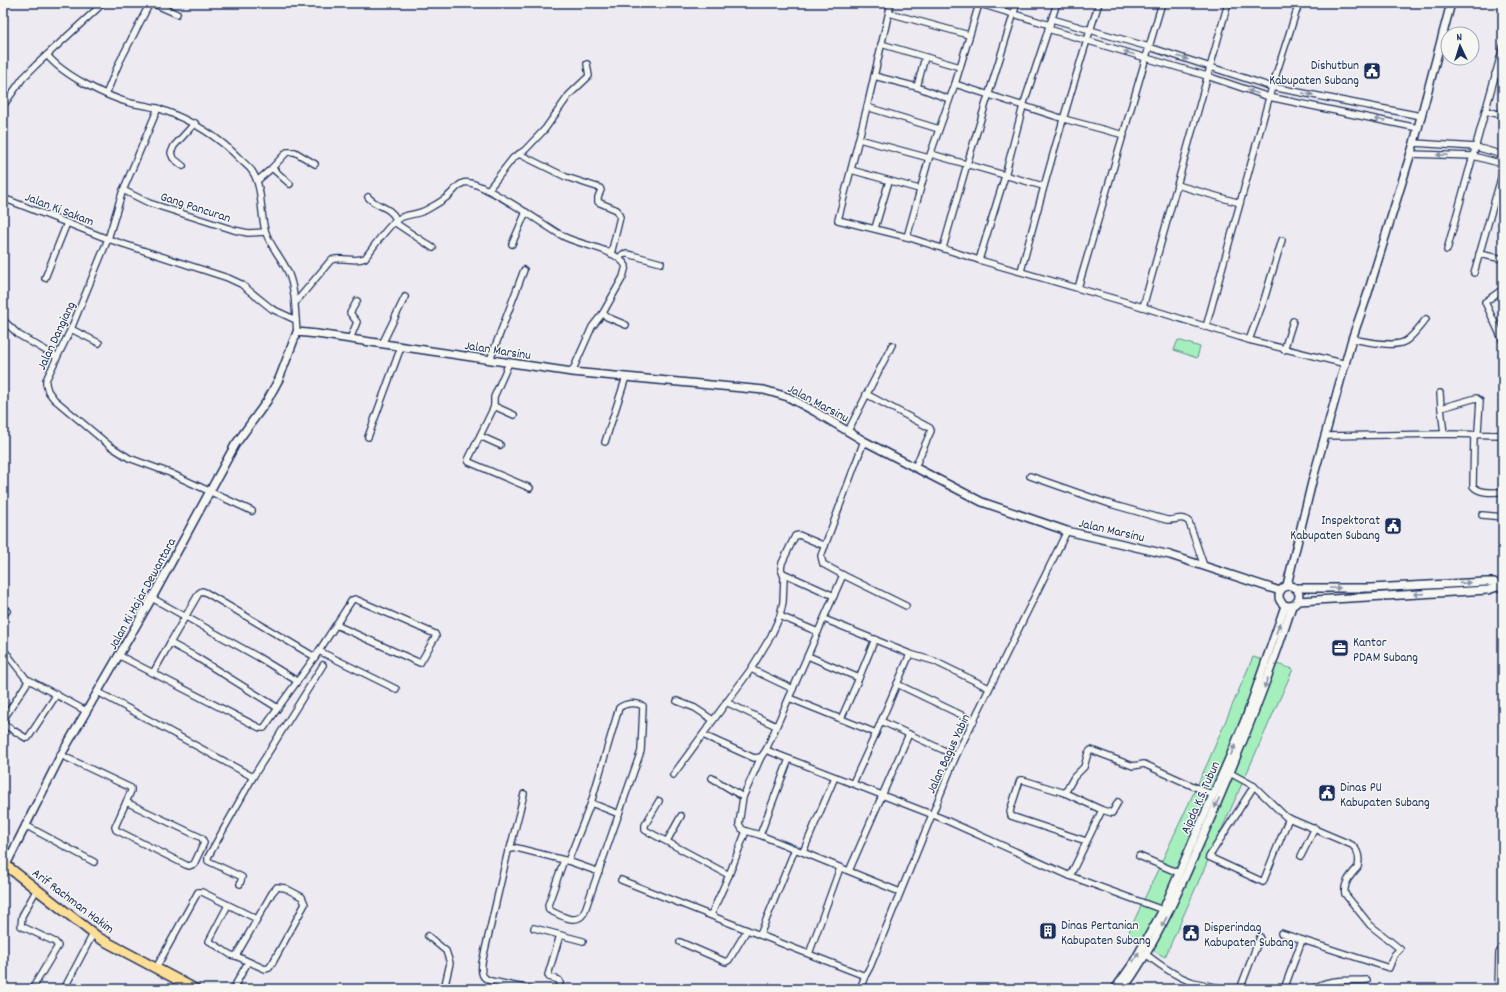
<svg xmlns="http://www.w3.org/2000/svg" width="1506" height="992" font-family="Dekko,sans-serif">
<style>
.green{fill:#a5efbd;stroke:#608f8e}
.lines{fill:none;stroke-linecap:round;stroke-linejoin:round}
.minor-casing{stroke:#1b2f5e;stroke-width:8}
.tertiary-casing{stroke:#1b2f5e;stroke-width:10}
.primary-casing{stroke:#1b2f5e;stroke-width:12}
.minor{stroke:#f6f6f2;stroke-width:5.5}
.tertiary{stroke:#f6f6f2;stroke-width:7}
.primary{stroke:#fdde96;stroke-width:9}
.oneway{fill:#8892a8}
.labels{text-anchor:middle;stroke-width:3;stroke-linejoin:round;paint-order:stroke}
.poi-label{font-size:13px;fill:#1b2f5e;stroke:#f6f6f2;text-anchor:start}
.street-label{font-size:13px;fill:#1b2f5e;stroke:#f6f6f2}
</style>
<rect width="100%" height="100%" fill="#edeaf1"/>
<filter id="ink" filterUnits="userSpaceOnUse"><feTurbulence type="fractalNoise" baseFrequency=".025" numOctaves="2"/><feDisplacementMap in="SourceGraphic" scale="8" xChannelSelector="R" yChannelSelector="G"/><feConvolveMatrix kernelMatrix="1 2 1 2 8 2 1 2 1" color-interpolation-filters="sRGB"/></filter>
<g filter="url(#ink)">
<g class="green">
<path d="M1178,340L1200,347L1197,358L1174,350Z"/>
<path d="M1253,657L1293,669L1165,957L1127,936L1208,762Z"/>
</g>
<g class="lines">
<defs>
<g id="minor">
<path d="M152,3L177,14"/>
<path d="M891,3L867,107L838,220L907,237L979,260L1143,307L1249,340L1346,364"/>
<path d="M977,3L1050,25"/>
<path d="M889,13L969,35"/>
<path d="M1052,19L1149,47L1272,87L1421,116"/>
<path d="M1048,29L1207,76L1269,97L1418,128"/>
<path d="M881,44L960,67"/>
<path d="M47,55C63,75 105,96 130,103C140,105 150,106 160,109C191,120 218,136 241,160C245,164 249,167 252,171C263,187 260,212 265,230C269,245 282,258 288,272C296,291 295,313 297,332"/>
<path d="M1495,74L1503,76"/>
<path d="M874,76L917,87L949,99"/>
<path d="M955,84L1064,119L1124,135"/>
<path d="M917,87L925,57"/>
<path d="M106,94L119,63L150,3"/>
<path d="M3,106L23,78L36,65L98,8L102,3"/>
<path d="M867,107L939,129"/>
<path d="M158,108L122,193L108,239L71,329L46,380V384L48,391L54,399L110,446L129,458L170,473L252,511"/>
<path d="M1485,111L1503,115"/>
<path d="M859,139L929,158"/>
<path d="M1414,143L1476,147L1503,155"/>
<path d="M519,154L566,177L600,188L601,190L598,197V202L617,210L620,217L611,254"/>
<path d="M931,154L1043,186"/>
<path d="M1410,154L1473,156L1503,164"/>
<path d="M183,166L173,158L171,153L174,146L195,123"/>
<path d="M272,168L290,184"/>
<path d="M851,170L919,189"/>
<path d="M257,181L272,168L287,152H295L315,164"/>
<path d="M1177,185L1240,203"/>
<path d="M123,190L149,203L234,230L248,233L265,232"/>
<path d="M488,190L513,158L525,150L545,129L569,95L589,76L587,64"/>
<path d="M368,197C376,207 390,206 396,219"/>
<path d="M3,198L108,239L228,278L241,284L272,309L296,320"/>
<path d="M394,222L433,248"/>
<path d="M875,228L889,181"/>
<path d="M907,237L929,158L955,84L979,4"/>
<path d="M512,244L526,212"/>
<path d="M943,248L967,164L1017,3"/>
<path d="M1447,250L1503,47"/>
<path d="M1479,254L1503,259"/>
<path d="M619,258L623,254H628L661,263"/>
<path d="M979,260L1005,176L1023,106L1057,3"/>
<path d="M1021,271C1045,181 1070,91 1099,3"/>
<path d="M1474,273L1503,171"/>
<path d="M45,278L67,223"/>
<path d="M1078,288L1162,3"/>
<path d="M1503,289L1485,302L1503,341"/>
<path d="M295,303L331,260C344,256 354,263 365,258C372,249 389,224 398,219C406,214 417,215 426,210C433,206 441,202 447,197C453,193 456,186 463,183C478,177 545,226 561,235C579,246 614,247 626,266L623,277L603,313"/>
<path d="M1143,307L1228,3"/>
<path d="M3,320L19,335L57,357"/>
<path d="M1206,327L1272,87L1299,3"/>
<path d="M71,329L99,343"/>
<path d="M350,339L357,322L350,313L357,301"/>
<path d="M1352,339C1365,341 1397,349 1407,340C1414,335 1420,326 1426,319"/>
<path d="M1249,340L1264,300L1282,240"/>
<path d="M382,344L405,297"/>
<path d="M1284,350L1293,321"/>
<path d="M490,360L524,270"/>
<path d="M509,363L494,397V407L468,460L469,462L530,488"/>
<path d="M572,372L592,327L603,313L607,317L626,325"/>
<path d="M1440,393L1441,408"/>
<path d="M866,394L930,428L931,431L915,467"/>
<path d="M494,406L514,415"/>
<path d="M848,431L892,345"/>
<path d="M1444,434L1441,408L1476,398L1480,401L1478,431L1476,435"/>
<path d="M1474,435L1473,486C1479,494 1494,492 1503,492"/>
<path d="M480,436L500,445"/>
<path d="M1326,436L1444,434L1503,435"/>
<path d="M368,437L401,347"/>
<path d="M605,442L626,377"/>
<path d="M1030,476L1110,504L1167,520C1175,521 1182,515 1189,522L1204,566"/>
<path d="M1482,515L1503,517"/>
<path d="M783,573L834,596"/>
<path d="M843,575L906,606"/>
<path d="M202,591L205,592L315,657L278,708L196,657L170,643L199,593Z"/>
<path d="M152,598L258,657L297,681"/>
<path d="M3,615L7,611"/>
<path d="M780,616L818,632"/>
<path d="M824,619L910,654L934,661L989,688"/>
<path d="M170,643L153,673L260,728H264L278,708"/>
<path d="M3,649L28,681"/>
<path d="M319,651L396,689"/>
<path d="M120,656L153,673"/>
<path d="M808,656L859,678L875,639"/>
<path d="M315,657L352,600L355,599L435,634L436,636L420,663L336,625"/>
<path d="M3,662L9,656"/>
<path d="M751,669L771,636L780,616L783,602L784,577L781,569L782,563L795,536L799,535L825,546"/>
<path d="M897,684L974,721"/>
<path d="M98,692L253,777"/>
<path d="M789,698L876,733L910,654"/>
<path d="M677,701L695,708L713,720"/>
<path d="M726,702L776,726"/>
<path d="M841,719L859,678"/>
<path d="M3,720L29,680L86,711"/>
<path d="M881,721L956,756"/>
<path d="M3,724L26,738H28L57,694"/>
<path d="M703,735L754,758L761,757L766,750L843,575L823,564L821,556L864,441"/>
<path d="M766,750L941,818L1070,876L1163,910"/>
<path d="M61,755L131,788V791L115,827L116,830L186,865L189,866L194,864L204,843L202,838L126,802"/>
<path d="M789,759L760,835L795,849"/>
<path d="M1230,773L1254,786L1209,857L1263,882L1289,818"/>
<path d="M673,775L751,669L793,689"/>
<path d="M712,778L743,797"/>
<path d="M853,783L876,733"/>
<path d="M1254,786L1286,817L1352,845C1359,851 1360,858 1358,867C1351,875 1343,883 1345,894L1370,925L1400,949L1394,955L1389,968L1281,933"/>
<path d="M1065,793L1074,777L1084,767L1088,753L1091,750L1133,766L1144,764L1213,795"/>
<path d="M659,801L645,825V830L729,875"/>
<path d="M591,803L619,814"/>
<path d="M1102,810L1112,813L1118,802"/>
<path d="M25,825L94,862"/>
<path d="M746,831L742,829L739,824L743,797L761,757"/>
<path d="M667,841L681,816"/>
<path d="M510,849L524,794"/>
<path d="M803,852L835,777"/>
<path d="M1139,856L1179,873"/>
<path d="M1301,856L1315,828"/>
<path d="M564,860L548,905L549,910C560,915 576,926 584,913L641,751L643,706C636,702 625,703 619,708L591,803L568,861"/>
<path d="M849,871L909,734"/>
<path d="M1070,876L1102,810L1065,793L1023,780H1020L1010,811L1011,816L1086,841"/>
<path d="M621,880L760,935"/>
<path d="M240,884L242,877L208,861V857L253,777L323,665"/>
<path d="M277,887L285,888L302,897L305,904L272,964L269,968L265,969L236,956L272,893Z"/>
<path d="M228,905L209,941L231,955L236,956"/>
<path d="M711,915L729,875L746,831L760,835"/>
<path d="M534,928L583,941"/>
<path d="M428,936L446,951L450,963L444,989"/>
<path d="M680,942L726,962L729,960L747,930"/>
<path d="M809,954L840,868"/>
<path d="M1147,955C1161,966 1176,977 1193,982C1204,985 1216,987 1227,989"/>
<path d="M156,968L198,892H202L257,919"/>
<path d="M865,976L760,935L795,849L900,892"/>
<path d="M3,988L4,989"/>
<path d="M32,989L58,946L55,942L21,926L22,916L37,889"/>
<path d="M64,989L93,934"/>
<path d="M233,989L248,962"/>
<path d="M530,989L491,981C481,978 481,972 482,963L508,851L510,849L517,848L568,861L599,872"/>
<path d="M558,989L560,983L559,980L549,977L548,975L560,935"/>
<path d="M860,989L865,976L870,967L956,756L1067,531"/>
<path d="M1240,989L1260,937"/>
<path d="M1284,989L1302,940"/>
<path d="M1313,989C1328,978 1349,981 1367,980"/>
<path d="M1498,989L1499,953L1500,951H1503"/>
</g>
<g id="tertiary">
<path d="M1287,585L1312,482L1352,339L1367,296L1414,143L1451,3"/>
<circle cx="1289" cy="596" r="10"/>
<path d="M1296,588H1371L1486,582H1494L1499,586"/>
<path d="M1298,601L1488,590L1503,585"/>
<path d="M3,871L61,755L152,598L235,445L267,401L279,379L297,332L317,334L572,372L764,390L788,397L814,411L864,441L982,502L1067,531L1170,555L1280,591"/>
<path d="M1115,989L1132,965L1163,910L1231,754L1247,715L1285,606"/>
<path d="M1123,989C1158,941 1179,890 1203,836C1236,760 1267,685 1292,606"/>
</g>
<path id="primary" d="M3,863L99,938L195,989"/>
</defs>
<use href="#minor" class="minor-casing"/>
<use href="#tertiary" class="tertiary-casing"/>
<use href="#primary" class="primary-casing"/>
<use href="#minor" class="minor"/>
<use href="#tertiary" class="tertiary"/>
<use href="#primary" class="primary"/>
</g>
<defs><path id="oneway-solid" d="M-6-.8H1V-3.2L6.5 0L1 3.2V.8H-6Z"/></defs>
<g class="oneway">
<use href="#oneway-solid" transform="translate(1129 53) rotate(-163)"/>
<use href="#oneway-solid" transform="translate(1183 58) rotate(17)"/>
<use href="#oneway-solid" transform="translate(1253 92) rotate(-162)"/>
<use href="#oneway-solid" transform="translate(1308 94) rotate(11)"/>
<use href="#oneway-solid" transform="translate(1380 120) rotate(-168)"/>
<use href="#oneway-solid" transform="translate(1442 155) rotate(-179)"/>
<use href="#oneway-solid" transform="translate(1465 583) rotate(-4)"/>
<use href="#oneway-solid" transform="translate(1335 588)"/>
<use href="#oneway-solid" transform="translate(1419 594) rotate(176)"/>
<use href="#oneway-solid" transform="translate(1278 628) rotate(-71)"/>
<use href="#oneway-solid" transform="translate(1266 683) rotate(110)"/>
<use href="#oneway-solid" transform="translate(1233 750) rotate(-68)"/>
<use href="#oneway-solid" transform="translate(1217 803) rotate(114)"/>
<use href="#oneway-solid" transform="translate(1164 922) rotate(119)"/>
<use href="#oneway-solid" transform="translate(1136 957) rotate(-60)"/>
</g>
</g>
<defs>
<symbol id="civic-square" viewBox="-11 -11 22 22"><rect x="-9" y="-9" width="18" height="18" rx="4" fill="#1b2f5e" stroke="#f6f6f2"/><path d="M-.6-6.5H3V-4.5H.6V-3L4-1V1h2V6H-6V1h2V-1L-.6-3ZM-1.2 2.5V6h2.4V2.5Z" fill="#fff"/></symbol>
<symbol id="office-square" viewBox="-11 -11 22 22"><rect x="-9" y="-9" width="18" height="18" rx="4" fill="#1b2f5e" stroke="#f6f6f2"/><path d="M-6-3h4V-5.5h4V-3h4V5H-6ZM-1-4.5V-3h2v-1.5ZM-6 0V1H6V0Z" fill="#fff"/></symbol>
<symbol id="building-square" viewBox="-11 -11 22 22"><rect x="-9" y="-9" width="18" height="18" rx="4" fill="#1b2f5e" stroke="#f6f6f2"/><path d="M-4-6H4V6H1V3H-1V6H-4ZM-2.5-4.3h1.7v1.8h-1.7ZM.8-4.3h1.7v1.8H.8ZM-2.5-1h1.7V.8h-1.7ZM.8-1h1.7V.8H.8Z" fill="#fff"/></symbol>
</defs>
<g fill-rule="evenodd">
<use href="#civic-square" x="1362" y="61" width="20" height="20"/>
<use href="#civic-square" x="1383" y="516" width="20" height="20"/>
<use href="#office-square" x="1330" y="638" width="20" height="20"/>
<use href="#civic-square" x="1317" y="783" width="20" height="20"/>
<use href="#building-square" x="1038" y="921" width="20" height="20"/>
<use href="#civic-square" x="1181" y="923" width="20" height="20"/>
</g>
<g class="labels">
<g class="poi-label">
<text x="1359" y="69" text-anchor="end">Dishutbun<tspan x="1359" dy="15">Kabupaten Subang</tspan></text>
<text x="1380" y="524" text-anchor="end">Inspektorat<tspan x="1380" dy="15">Kabupaten Subang</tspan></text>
<text x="1353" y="646">Kantor<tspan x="1353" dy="15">PDAM Subang</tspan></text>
<text x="1340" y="791">Dinas PU<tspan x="1340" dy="15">Kabupaten Subang</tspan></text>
<text x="1061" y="929">Dinas Pertanian<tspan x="1061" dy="15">Kabupaten Subang</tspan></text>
<text x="1204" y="931">Disperindag<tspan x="1204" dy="15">Kabupaten Subang</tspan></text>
</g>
<g class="street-label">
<text transform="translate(196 206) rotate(18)" y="5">Gang Pancuran</text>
<text transform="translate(60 208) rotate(21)" y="5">Jalan Ki Sakam</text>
<text transform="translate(55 335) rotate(-65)" y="5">Jalan Dangiang</text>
<text transform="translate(498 349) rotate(9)" y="5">Jalan Marsinu</text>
<text transform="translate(819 402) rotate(28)" y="5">Jalan Marsinu</text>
<text transform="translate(1112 529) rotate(13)" y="5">Jalan Marsinu</text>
<text transform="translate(141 593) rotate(-61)" y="5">Jalan Ki Hajar Dewantara</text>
<text transform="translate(947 753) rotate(-65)" y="5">Jalan Bagus Yabin</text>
<text transform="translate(1199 797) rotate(-66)" y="5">Aipda K.S. Tubun</text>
<text transform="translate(74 900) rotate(37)" y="5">Arif Rachman Hakim</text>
</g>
</g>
<rect width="1506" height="992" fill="none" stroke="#f6f6f2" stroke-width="16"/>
<rect x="8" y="8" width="1490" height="976" fill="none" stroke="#1b2f5e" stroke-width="1.5" filter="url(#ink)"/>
<g transform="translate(1460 46) rotate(356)"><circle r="19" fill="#f6f6f2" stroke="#9ea6b7"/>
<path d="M0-3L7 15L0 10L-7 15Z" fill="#1b2f5e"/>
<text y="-6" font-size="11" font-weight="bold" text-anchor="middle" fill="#1b2f5e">N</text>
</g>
</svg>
